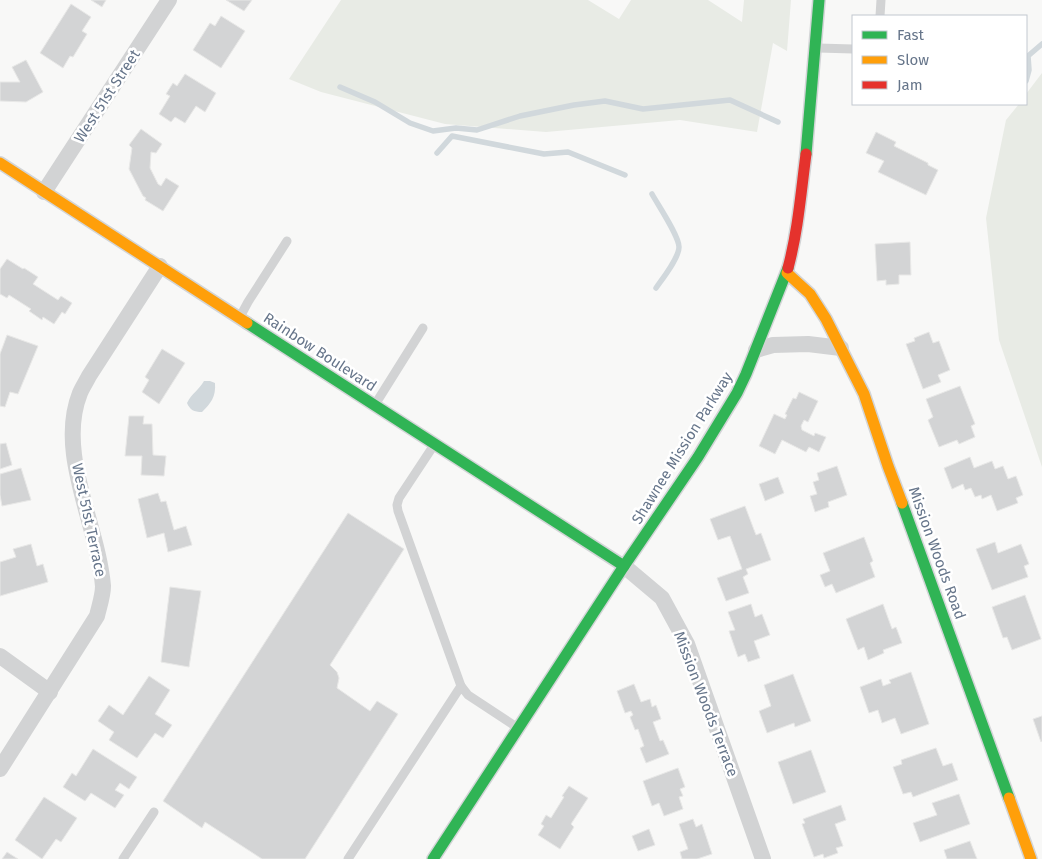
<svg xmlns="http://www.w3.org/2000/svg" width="1042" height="859" font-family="'Fira Sans',sans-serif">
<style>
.green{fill:#e8ebe5}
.water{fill:#d1d8dc}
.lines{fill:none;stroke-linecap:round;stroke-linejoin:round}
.stream{stroke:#d1d8dc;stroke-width:5.5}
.building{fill:#d3d4d5;stroke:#e8e8e7}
.fast-casing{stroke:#d3d5d7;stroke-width:14}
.slow-casing{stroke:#d3d5d7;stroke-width:14}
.jam-casing{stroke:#d3d5d7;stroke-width:14}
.lane{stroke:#d2d3d4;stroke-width:9}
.street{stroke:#d2d3d4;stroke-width:16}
.fast{stroke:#30b455;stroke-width:11}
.slow{stroke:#ff9f0a;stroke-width:11}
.jam{stroke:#e5322d;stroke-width:11}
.labels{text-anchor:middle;stroke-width:5;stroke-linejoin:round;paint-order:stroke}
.street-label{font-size:15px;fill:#66758a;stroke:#fff}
</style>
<rect width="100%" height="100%" fill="#f8f8f7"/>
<g class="green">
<path d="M341,0H588L619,19L631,0H708L742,22L744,0H791L787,51L773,43L757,132L680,120L546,132L445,124L321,92L289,79Z"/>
<path d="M1042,73V467L999,340L986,218L1006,120L1019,104H1026V94Z"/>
</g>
<path class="water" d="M204,381H210L215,383C216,397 211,403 202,412C194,412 190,410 187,403C192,393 199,390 204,381Z"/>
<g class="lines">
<g class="stream">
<path d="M1026,81L1029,70L1028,56L1042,44"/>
<path d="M340,87L375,102L410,123L433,131L456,128L477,130L520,116L574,105L605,101L643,109L730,100L778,122"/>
<path d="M437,153L452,136L544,154L568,152L625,175"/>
<path d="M652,194C658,205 679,236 679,247C679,258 663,278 656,288"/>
</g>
</g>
<g class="building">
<path d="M91,0H106L102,7Z"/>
<path d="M226,0H252L244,11Z"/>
<path d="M71,4L91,17L82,31L87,34L73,57L70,56L63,68L40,53Z"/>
<path d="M221,16L245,31L221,68L193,50L210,23L215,26Z"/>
<path d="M26,60L43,92L26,102L0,101V82H20L12,67Z"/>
<path d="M185,74L216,93L205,112L196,106L185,123L175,117L171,122L159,114L170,96L166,94L173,83L177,86Z"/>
<path d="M141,129L162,144L156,153L151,152L150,168L158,184L161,186L166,178L179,186L163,211L145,200L146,198L143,196L129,169L132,148L129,145Z"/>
<path d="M876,132L896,142L894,146L928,163V165L938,170L926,195L878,172L884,161L866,153Z"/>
<path d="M910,242L911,275H899V284L886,285V280L877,281L875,244Z"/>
<path d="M7,259L23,269L24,268L38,277L33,284L58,300L61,296L72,303L65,314L62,312L54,324L43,317L42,320L29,311L31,309L9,295L7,298L0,294V269Z"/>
<path d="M929,332L933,343L939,341L950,370L938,375L941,382L923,389L906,344L915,341L914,338Z"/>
<path d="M7,335L38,346L18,394L10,392L5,407L0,406V354Z"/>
<path d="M162,349L185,363L159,404L142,392L149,380L145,377Z"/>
<path d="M960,386L975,424L971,426L975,437L959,444L957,440L939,447L928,420L933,417L926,399Z"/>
<path d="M799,392L818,401L808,422L804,420L801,426L802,430L814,436L815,433L826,437L819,452L809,447L806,452L782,440L775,454L759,446L774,414L785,419L787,415L785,414L793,398L796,399Z"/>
<path d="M129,416H144L143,424H152L153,455L166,456L164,476L141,475L142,456H125Z"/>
<path d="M6,443L12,465L0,469V444Z"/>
<path d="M970,457L974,468L992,461L995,469L1003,466L1008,479L1016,476L1023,495L1016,498L1018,503L997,511L991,495L982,499L981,495L975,497L971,488L965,490L963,484L952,489L944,468Z"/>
<path d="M837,466L847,495L828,502L829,507L815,512L810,496L817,494L813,482L819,480L817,473Z"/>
<path d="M21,468L31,500L2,506L0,495V474Z"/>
<path d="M778,477L784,493L765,501L759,484Z"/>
<path d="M158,493L161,502L166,501L174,530L186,526L192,545L168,552L164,533L147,538L138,499Z"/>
<path d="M745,506L756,535L761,533L771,560L746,569L748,574L743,577L749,593L726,601L717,578L742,569L730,536L718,540L710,519Z"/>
<path d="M348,513L404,549L330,665L337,672L339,678L337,688L370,711L377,701L398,714L305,859H262L205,822L202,828L163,801Z"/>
<path d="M864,537L873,561L870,563L875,577L836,593L832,584L825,587L820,575L830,571L823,553Z"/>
<path d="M995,542L998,553L1021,544L1029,564L1024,566L1028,577L992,590L976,549Z"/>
<path d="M31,544L37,566L43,564L48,582L0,596V562L16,557L13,549Z"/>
<path d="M170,587L201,591L189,667L161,662Z"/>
<path d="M1025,595L1041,639L1012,650L1007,637L1003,638L992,607Z"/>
<path d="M751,604L755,617L762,614L770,635L754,641L760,658L748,662L745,654L738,657L729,631L735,630L728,612Z"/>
<path d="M883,604L892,629L896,627L902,643L883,650L884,653L868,660L864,647L858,650L846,619Z"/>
<path d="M911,672L929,724L901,734L895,718L882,723L878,710L869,713L860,687L881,679L883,686L891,683L889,680Z"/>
<path d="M793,674L811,721L795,727L794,723L767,733L759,711L771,706L764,685Z"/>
<path d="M149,676L170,690L155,714L172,725L163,738L155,733L137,758L109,740L114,732L98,721L109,705L123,715Z"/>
<path d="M634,684L641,702L650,699L652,707L656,705L661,719L653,722L660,741L663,740L669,754L646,763L640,748L644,746L638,729L635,730L630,717L633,715L631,711L625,713L617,691Z"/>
<path d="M1042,716V741L1041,742L1033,719Z"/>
<path d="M936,748L943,766L952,763L958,780L913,797L911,792L903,794L893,767L902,764L901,760Z"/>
<path d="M93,749L137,777L129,789L120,783L115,790L124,795L115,808L91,793L85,801L63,787L72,773L76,776Z"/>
<path d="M811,750L826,792L793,804L778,762Z"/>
<path d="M678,768L685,787L680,789L683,796L679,797L683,809L664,816L659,803L652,806L643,781Z"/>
<path d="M569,786L588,798L571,824L574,827L560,849L538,835L544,826L541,824L546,815L551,818L564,797L562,796Z"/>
<path d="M959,794L970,824L920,842L913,823L937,815L932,803Z"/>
<path d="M44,797L77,818L61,842L56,839L42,859L15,840Z"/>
<path d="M841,805L846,820L835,824L843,846L836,848L838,853L824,858L823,854L814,857L802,824L805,823L803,819Z"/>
<path d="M693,819L696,827L702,824L712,854L697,859H682L680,852L688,849L679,824Z"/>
<path d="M649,829L655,845L638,851L632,836Z"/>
<path d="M970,841L977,859H947L944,850Z"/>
<path d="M7,852L18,859H2Z"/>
</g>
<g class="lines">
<defs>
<g id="fast">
<path d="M806,154L819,0"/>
<path d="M247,323L624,566"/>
<path d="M902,503L1009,798"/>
<path d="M433,859L624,566L698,457L737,393L746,374L788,268"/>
</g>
<g id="slow">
<path d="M0,163L247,323"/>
<path d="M787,273L810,294L826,319L864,394L888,466L902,503"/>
<path d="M1009,798L1031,859"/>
</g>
<path id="jam" d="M788,268C798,231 801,192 806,154"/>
</defs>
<use href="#fast" class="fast-casing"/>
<use href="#slow" class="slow-casing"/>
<use href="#jam" class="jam-casing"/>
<g class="lane">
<path d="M880,16L881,0"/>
<path d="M818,48L853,49"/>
<path d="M241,315L248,302L287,241"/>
<path d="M376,403L423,328"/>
<path d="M434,445L399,498L397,505L398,511L461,686"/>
<path d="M123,859L154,812"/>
<path d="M348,859L461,686L468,695L515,726"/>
</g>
<g class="street">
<path d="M44,192L169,0"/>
<path d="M756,350L773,345L808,344L841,348"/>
<path d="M624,566L662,598L687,644L763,859"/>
<path d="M0,656L50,692"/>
<path d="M0,769L97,616C99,607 103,596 103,586C98,525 56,453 80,393C82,388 86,382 89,376L160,266"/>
</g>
<use href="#fast" class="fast"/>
<use href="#slow" class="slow"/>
<use href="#jam" class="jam"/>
</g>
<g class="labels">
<g class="street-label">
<text transform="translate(107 96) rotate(-57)" y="5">West 51st Street</text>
<text transform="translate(320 352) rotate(33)" y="5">Rainbow Boulevard</text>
<text transform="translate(682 448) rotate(-58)" y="5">Shawnee Mission Parkway</text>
<text transform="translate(89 520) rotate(78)" y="5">West 51st Terrace</text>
<text transform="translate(937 553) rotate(70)" y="5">Mission Woods Road</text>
<text transform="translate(706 704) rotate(69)" y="5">Mission Woods Terrace</text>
</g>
</g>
<rect x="852" y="15" width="175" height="90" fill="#ffffff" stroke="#c2c8d0"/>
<rect x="862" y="31" width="25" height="8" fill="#30b455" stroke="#c2c8d0"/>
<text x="897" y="40" font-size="15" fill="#66758a">Fast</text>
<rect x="862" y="56" width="25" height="8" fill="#ff9f0a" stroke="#c2c8d0"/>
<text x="897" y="65" font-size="15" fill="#66758a">Slow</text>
<rect x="862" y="81" width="25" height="8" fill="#e5322d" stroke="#c2c8d0"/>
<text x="897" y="90" font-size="15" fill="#66758a">Jam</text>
</svg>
